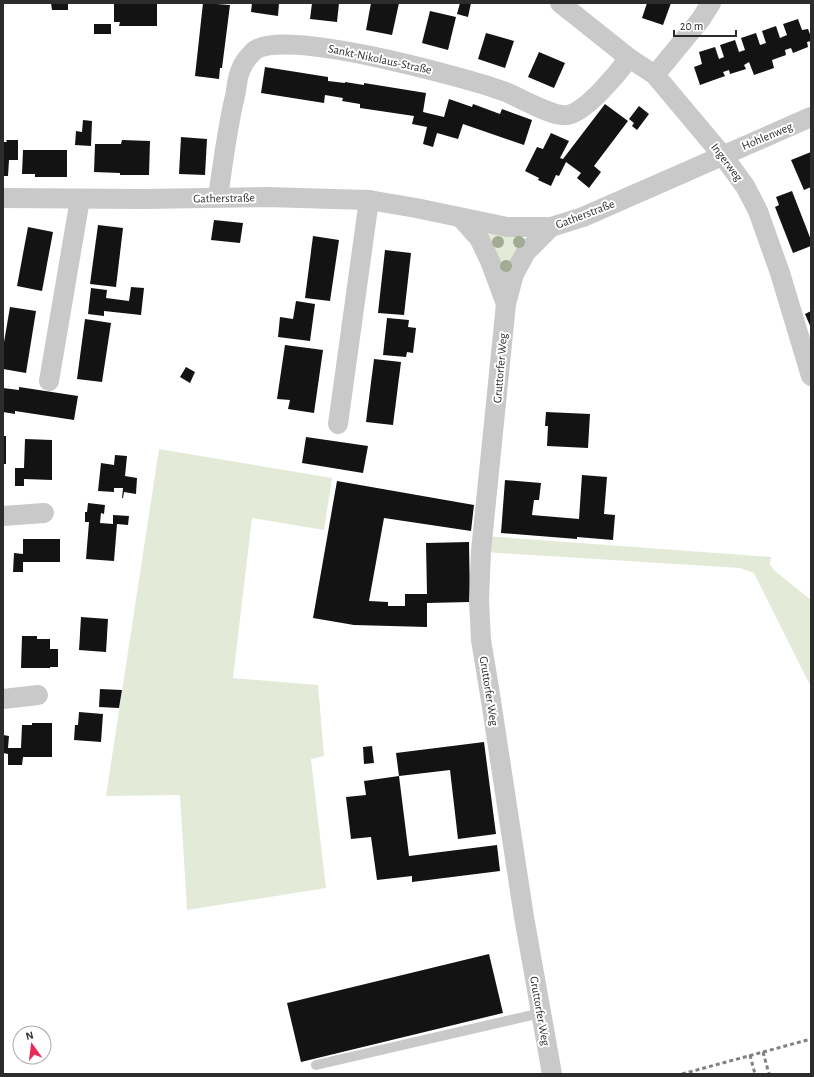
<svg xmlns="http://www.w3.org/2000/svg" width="814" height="1077" font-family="'Alegreya Sans',sans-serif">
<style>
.green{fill:#e4ead8}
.building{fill:#131313}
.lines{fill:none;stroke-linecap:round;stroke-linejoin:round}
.lane{stroke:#c9c9c9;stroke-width:10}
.street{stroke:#c9c9c9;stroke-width:20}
.rail{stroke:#818181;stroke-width:3;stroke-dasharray:4 3;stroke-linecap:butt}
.tree{fill:#a2ab93}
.labels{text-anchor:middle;stroke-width:4;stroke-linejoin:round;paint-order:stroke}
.street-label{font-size:12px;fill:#2c2c2c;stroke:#fff}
</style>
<rect width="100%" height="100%" fill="#fff"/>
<g class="green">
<path d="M489,232L529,239L506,272L496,252L485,236Z"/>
<path d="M159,449L332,478L324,530L252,518L233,678L318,685L324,756L311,759L326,888L187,910L180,795L106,796Z"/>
<path d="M485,536L771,557L770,565L775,571L811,600V687L754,573L740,568L484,552Z"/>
</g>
<g class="building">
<path d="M51,3H68V10H52Z"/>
<path d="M114,3H157V26H119L120,22H114Z"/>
<path d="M203,3L230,5L222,68H220L219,79L195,76Z"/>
<path d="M252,3H279L278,16L251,12Z"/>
<path d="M312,3H339L337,22L310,19Z"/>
<path d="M371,3H399L392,35L366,30Z"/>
<path d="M460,3H471L468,17L457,14Z"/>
<path d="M647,3H671L663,25L642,18Z"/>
<path d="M430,11L456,17L448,50L422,43Z"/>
<path d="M798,19L802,30L808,29L811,37V41L807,42L808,47L793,53L791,48L785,50L786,55L772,60L774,68L754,75L749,62L744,65L746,69L730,74L729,70L723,72L725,76L700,85L694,67L702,64L699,52L715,47L719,59L724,57L720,45L735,40L739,52L745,50L741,38L756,33L760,45L766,43L762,31L776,26L780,38L787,35L783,24Z"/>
<rect x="94" y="24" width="17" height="10"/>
<path d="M486,33L514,41L505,68L478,59Z"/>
<path d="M539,52L565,63L554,88L528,77Z"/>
<path d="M265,67L328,77V81L345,83V82L364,85V83L426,93L423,112L444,117L449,99L472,107L473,104L500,114L502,109L532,120L524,145L463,124L458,139L437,133L433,147L423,144L427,127L412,124L414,116L360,108V104L342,101L343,98L325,95L324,103L261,93Z"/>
<path d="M605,104L628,121L594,166L601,172L589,188L577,178L581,173L566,162L559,176L556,175L551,186L538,180L539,178L525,171L537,147L543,149L551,133L569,141L560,158L563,159Z"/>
<path d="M639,106L649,114L637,130L632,126L634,123L629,119Z"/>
<path d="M83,120L92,121L91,146L75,145L76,131L82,132Z"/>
<path d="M181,137L207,139L205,175L179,174Z"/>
<path d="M6,140H18V160H9L8,176H3V142H7Z"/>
<path d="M122,140L150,141L149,175H120V173L94,172L95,144H121Z"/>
<path d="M23,150H67V177H35V174H22Z"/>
<path d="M811,152V187L804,190L791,160Z"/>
<path d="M792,191L811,240V246L793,253L775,207L779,205L776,197Z"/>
<path d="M214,220L243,223L240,243L211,240Z"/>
<path d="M98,225L123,228L116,287L90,284Z"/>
<path d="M28,227L53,232L42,291L17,286Z"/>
<path d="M313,236L339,240L330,301L305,298Z"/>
<path d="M385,250L411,253L404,315L378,313Z"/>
<path d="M131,287L144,288L141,315L104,311V316L88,314L91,288L107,290L106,298L129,301Z"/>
<path d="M296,301L315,304L310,341L278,337L280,317L293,319Z"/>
<path d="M10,307L36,311L26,373L3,369V348Z"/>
<path d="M811,311V328L805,314Z"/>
<path d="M387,318L409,320L408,327L416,328L413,353L407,352L406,357L383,355Z"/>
<path d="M85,319L111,323L102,382L77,379Z"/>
<path d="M285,345L323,350L314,413L288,409L290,400L277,399Z"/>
<path d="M374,359L401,362L393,425L366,422Z"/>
<path d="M186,367L195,372L190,383L180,377Z"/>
<path d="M19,387L78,396L74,420L15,411V414L3,412V388L19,390Z"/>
<path d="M546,412L590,414L588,448L547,446L548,426H545Z"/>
<rect x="3" y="436" width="3" height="28"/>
<path d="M306,437L368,446L363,473L302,463Z"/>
<path d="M25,439L52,440V480L24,479V486H15V468H24Z"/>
<path d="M115,455L127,456L125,476L137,478L136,494L124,492L123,498H122L123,488H114V492L98,491L101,463L114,465Z"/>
<path d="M582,475L607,477L604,514L615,515L613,540L577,537V539L501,533L505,480L541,483L539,500H534L532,515L579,519Z"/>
<path d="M337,481L474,505L471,531L384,518L369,601L388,602V606H405V594H427L426,543L469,542L470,602L427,603V627L354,625L313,618Z"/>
<path d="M88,503L105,505L104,514L101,513L100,523L113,524V515L129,516L128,525L117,524L114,561L86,559L89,522H85V512H87Z"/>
<path d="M23,539H60V562H23V572H13L14,553L23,554Z"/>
<path d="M81,617L108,619L106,652L79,650Z"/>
<path d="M22,636H37V639H50V649H58V667H50V668H21Z"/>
<path d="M100,689L122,690L119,708L99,707Z"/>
<path d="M79,712L103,714L101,742L74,740L75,725H78Z"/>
<path d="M32,723H52V757H23L22,765H8V754L3,753V735L9,736L8,748H21L22,725H32Z"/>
<path d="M484,742L496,834L458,839L450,770L399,776L409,856L497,845L500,871L412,882V876L377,880L371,837L351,839L346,797L366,795L364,781L399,776L396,753Z"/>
<path d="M372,746L374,763L364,764L363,747Z"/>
<path d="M489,954L503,1013L301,1062L287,1003Z"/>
</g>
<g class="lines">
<path class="lane" d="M316,1065L541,1013"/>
<g class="street">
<path d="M560,3L629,58L655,75L723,156L745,186L758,211L780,273L811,376"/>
<path d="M655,75L701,19L711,3"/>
<path d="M218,197C223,163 227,129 235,96C237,87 237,77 241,69C243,63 249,56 253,52C277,25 465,78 500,90C517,95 552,118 568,115C587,111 618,73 629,58"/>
<path d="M3,198L142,199L266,197L369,200L416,208L507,227H551L583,217L811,117"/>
<path d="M461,218L479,238L490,261L506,304"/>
<path d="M551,227L526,252L514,274L506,304L481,551L479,600L481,640L489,688L524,917L552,1074"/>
<path d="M49,381L80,199"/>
<path d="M338,424L369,200"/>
<path d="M3,516L44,513"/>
<path d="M3,699L38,695"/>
</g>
<g class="rail">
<path d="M763,1052L769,1074"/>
<path d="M750,1055L755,1074"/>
<path d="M682,1074L811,1039"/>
</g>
</g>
<g class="tree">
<circle cx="498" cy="242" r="6"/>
<circle cx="519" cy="242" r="6"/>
<circle cx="506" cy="266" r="6"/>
</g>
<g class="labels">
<g class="street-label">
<text transform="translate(380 59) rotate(12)" y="4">Sankt-Nikolaus-Straße</text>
<text transform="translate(767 136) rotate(-23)" y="4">Hohlenweg</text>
<text transform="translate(727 162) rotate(53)" y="4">Ingerweg</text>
<text transform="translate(224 198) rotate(-1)" y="4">Gatherstraße</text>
<text transform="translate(585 214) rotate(-21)" y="4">Gatherstraße</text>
<text transform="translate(500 368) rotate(-85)" y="4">Gruttorfer Weg</text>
<text transform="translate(489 691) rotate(81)" y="4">Gruttorfer Weg</text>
<text transform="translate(540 1011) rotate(80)" y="4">Gruttorfer Weg</text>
</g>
</g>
<rect width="814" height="1077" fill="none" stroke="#2c2c2c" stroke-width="8"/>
<g transform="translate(32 1045) rotate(346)"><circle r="19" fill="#ffffff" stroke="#ababab"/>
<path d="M0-3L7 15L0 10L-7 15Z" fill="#e42c57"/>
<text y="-6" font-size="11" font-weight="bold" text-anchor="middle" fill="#2c2c2c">N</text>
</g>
<path d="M674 30v6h62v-6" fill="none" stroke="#2c2c2c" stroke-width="2"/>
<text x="680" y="30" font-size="12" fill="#2c2c2c" stroke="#ffffff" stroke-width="3" paint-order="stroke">20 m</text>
</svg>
